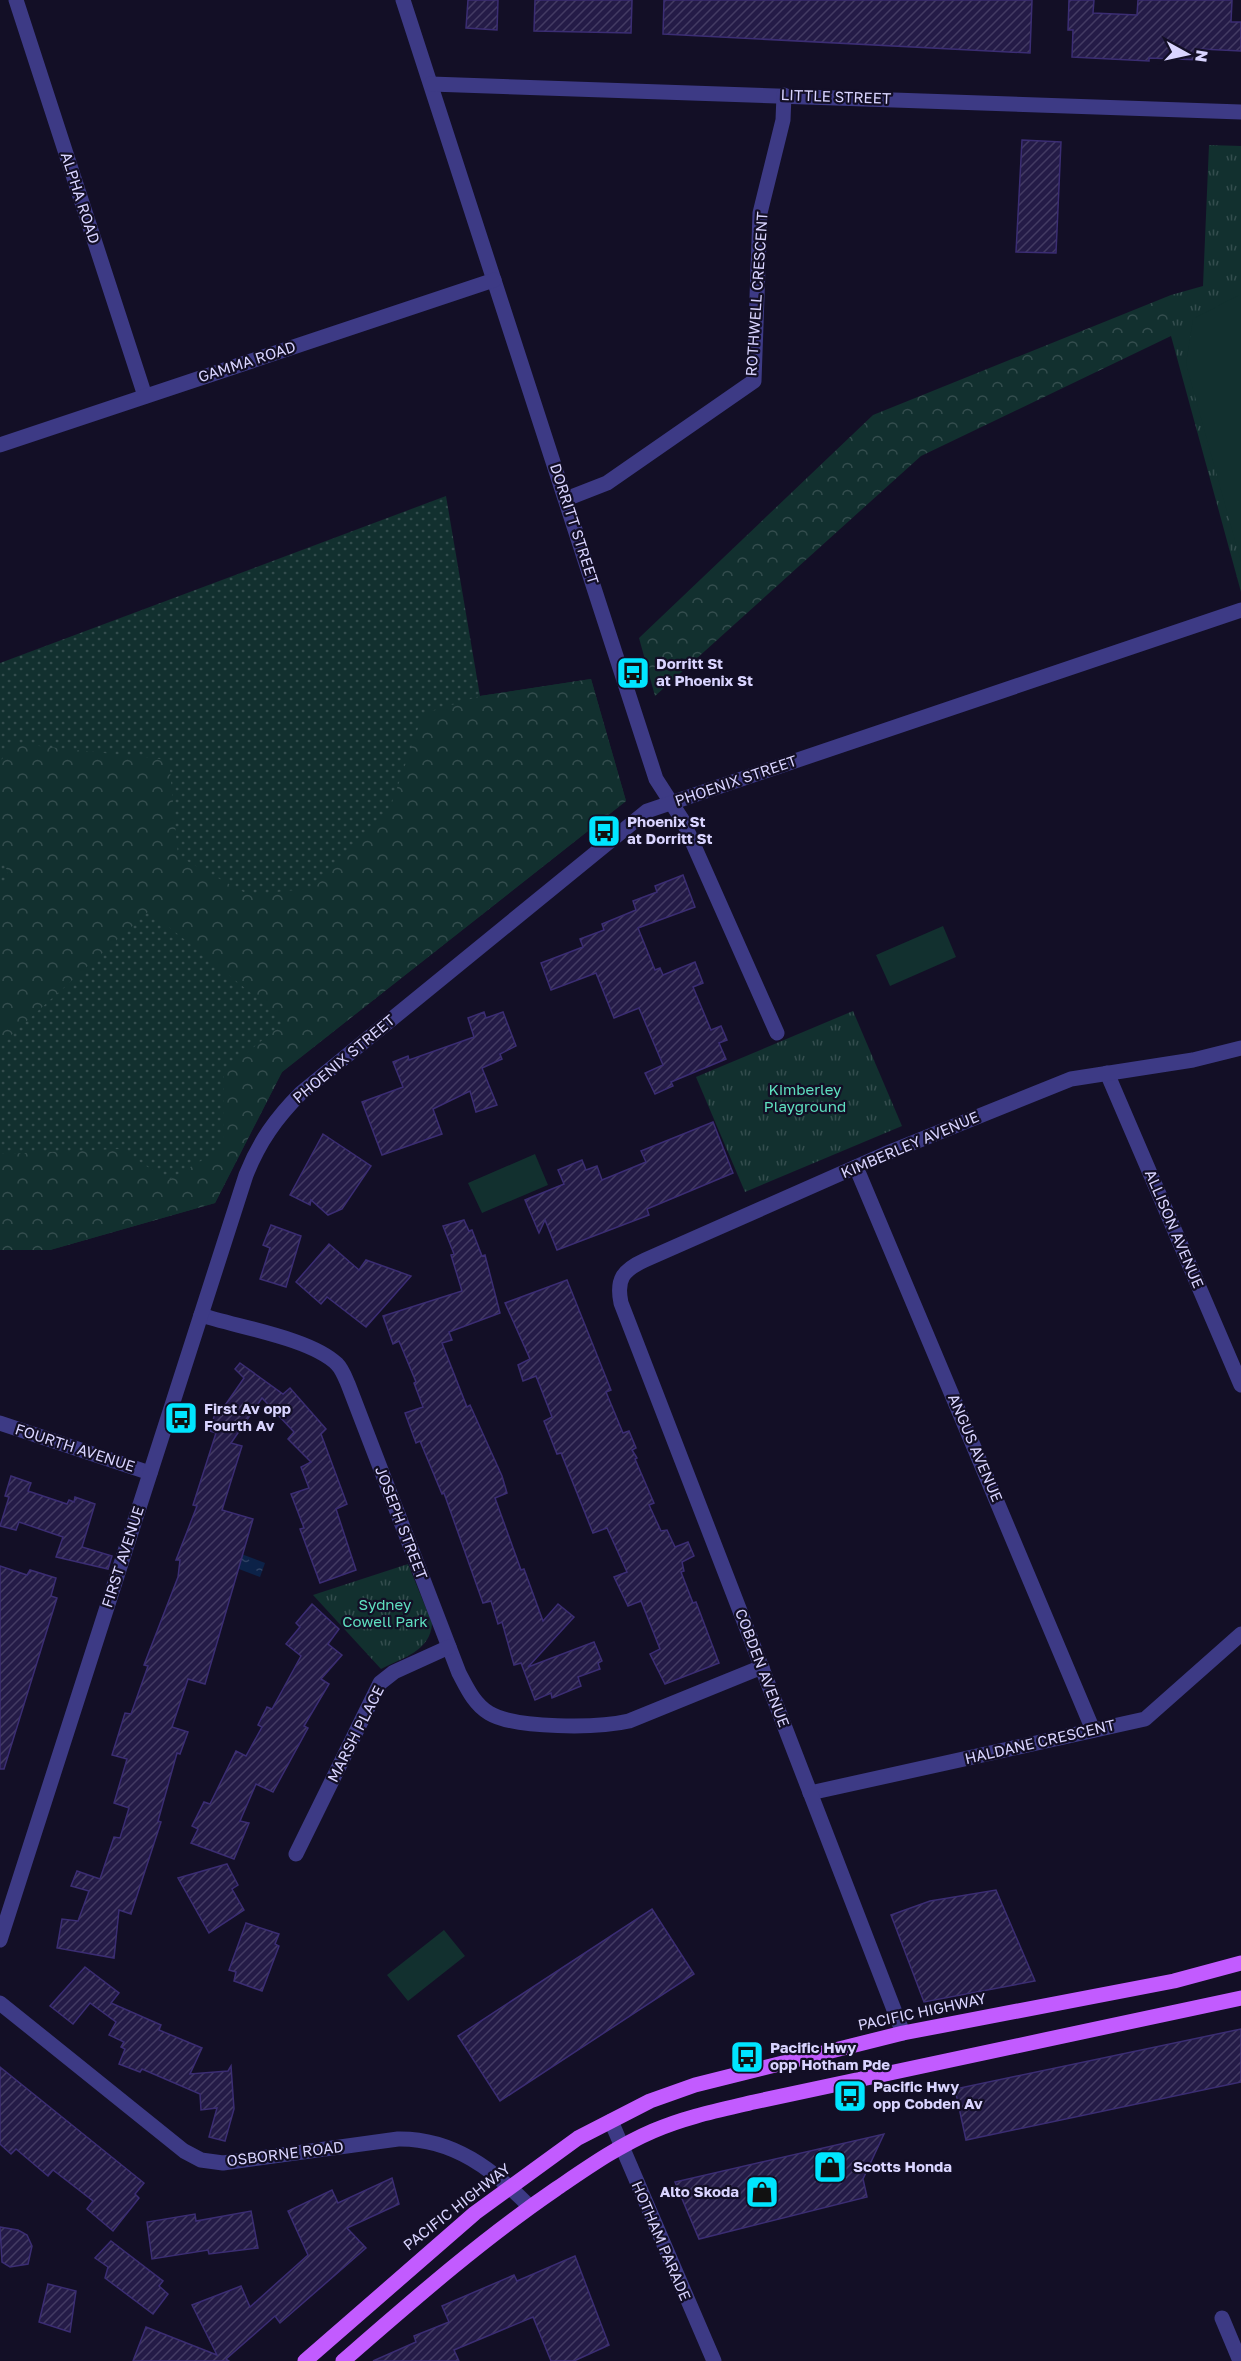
<svg xmlns="http://www.w3.org/2000/svg" width="1241" height="2361" font-family="'Golos Text',sans-serif">
<style>
.grass{fill:url(#grass-dots)}
.forest{fill:url(#forest-crowns)}
.park{fill:url(#park-tufts)}
.garden{fill:#12302f}
.water{fill:url(#water-ripples)}
.building{fill:url(#building-hatch);stroke:#3b2d73;stroke-width:1.5}
.lines{fill:none;stroke-linecap:round;stroke-linejoin:round}
.minor{stroke:#3d3a85;stroke-width:15}
.major{stroke:#c25bff;stroke-width:15}
.labels{text-anchor:middle;stroke-width:4.5;stroke-linejoin:round;paint-order:stroke}
.street-label{font-size:15px;fill:#d9d4ff;stroke:#130f26}
.poi-label{font-size:15px;font-weight:bold;fill:#d9d4ff;stroke:#130f26;text-anchor:start}
.park-label{font-size:15px;fill:#5fe0c0;stroke:#130f26}
</style>
<defs>
<pattern id="grass-dots" width="8" height="8" patternUnits="userSpaceOnUse" patternTransform="scale(1.5)"><rect width="8" height="8" fill="#12302f"/><path d="M2 2h.1M6 6h.1" fill="none" stroke="#344d4e" stroke-width="1.8" stroke-linecap="round"/></pattern>
<pattern id="forest-crowns" width="20" height="18" patternUnits="userSpaceOnUse" patternTransform="scale(1.5)"><rect width="20" height="18" fill="#12302f"/><path d="M2 6a3 3 0 1 1 6 0M12 15a3 3 0 1 1 6 0" fill="none" stroke="#344d4e"/></pattern>
<pattern id="park-tufts" width="24" height="20" patternUnits="userSpaceOnUse" patternTransform="scale(1.5)"><rect width="24" height="20" fill="#12302f"/><path d="M3 7l-1-3M5 7V3M7 7l1-3M15 17l-1-3M17 17v-4M19 17l1-3" fill="none" stroke="#344d4e"/></pattern>
<pattern id="water-ripples" width="26" height="14" patternUnits="userSpaceOnUse" patternTransform="scale(1.5)"><rect width="26" height="14" fill="#0c2248"/><path d="M2 4q2-2 4 0t4 0M15 11q2-2 4 0t4 0" fill="none" stroke="#2f4163"/></pattern>
<pattern id="building-hatch" width="6" height="6" patternUnits="userSpaceOnUse" patternTransform="scale(1.5)"><rect width="6" height="6" fill="#241b47"/><path d="M-1 1l2-2M0 6l6-6M5 7l2-2" fill="none" stroke="#433b63"/></pattern>
</defs>
<rect width="100%" height="100%" fill="#130f26"/>
<path class="grass" d="M446,496L480,696L591,679L626,801L282,1072L215,1203L50,1250H0V663Z"/>
<g class="forest">
<path d="M1171,295V336L921,456L655,696L639,638L873,415Z"/>
<path d="M591,679L626,801L282,1072L215,1203L50,1250H0V1154L120,1149L168,1180L223,1148L224,1071L286,1021L149,911L0,1045V893L8,871L0,860V763L11,743L169,760L178,856L249,895L314,888L389,811L423,714L480,696Z"/>
</g>
<g class="park">
<path d="M1209,145L1241,146V592L1171,336V295L1203,286Z"/>
<path d="M853,1011L902,1126L745,1192L696,1077Z"/>
<path d="M408,1564L432,1623C431,1651 402,1658 381,1669L313,1595Z"/>
</g>
<g class="garden">
<path d="M1241,294V562L1186,364L1193,319Z"/>
<path d="M943,926L956,957L890,986L876,955Z"/>
<path d="M535,1154L548,1185L482,1213L468,1183Z"/>
<path d="M444,1930L465,1956L408,2001L387,1975Z"/>
</g>
<path class="water" d="M236,1552L265,1563L260,1577L231,1566Z"/>
<g class="building">
<path d="M468,0H498L497,30L466,28Z"/>
<path d="M535,0H632L631,33L534,31Z"/>
<path d="M664,0H1032L1030,53L663,34Z"/>
<path d="M1069,0H1094L1093,13L1137,15L1138,0H1232L1231,22H1241V51L1201,49V60L1149,58V61L1072,57L1073,30H1068Z"/>
<path d="M1022,140L1061,142L1056,253L1016,252Z"/>
<path d="M683,875L695,907L638,928L655,970L660,968L663,975L695,962L703,983L693,987L711,1030L721,1026L727,1040L719,1043L726,1059L671,1082L673,1086L655,1094L645,1073L663,1065L639,1008L614,1018L596,973L551,990L541,963L583,947L580,939L604,930L602,924L636,910L633,901L657,892L655,886Z"/>
<path d="M484,1012L486,1018L503,1012L516,1046L500,1054L502,1059L482,1068L497,1105L476,1112L470,1091L433,1109L442,1134L382,1155L362,1102L403,1087L393,1062L408,1056L409,1060L474,1037L468,1018Z"/>
<path d="M713,1122L733,1173L647,1209L649,1215L557,1250L545,1220L539,1233L525,1200L564,1184L558,1170L582,1160L586,1170L597,1166L602,1180L646,1162L641,1151Z"/>
<path d="M323,1134L371,1166L342,1209L328,1215L311,1200L310,1205L290,1195Z"/>
<path d="M464,1220L469,1231L472,1230L482,1256L485,1255L500,1313L449,1332L452,1340L442,1343L467,1407L470,1405L502,1476L507,1493L495,1498L521,1570L524,1569L543,1621L558,1604L574,1617L528,1667L594,1642L602,1661L598,1663L600,1669L578,1677L581,1686L552,1698L551,1693L535,1700L521,1663L514,1665L502,1622L498,1624L491,1601L483,1603L444,1493L442,1494L420,1441L416,1443L405,1413L423,1407L414,1383L416,1382L399,1341L393,1344L383,1316L462,1291L451,1255L454,1254L443,1226Z"/>
<path d="M271,1225L301,1236L286,1287L260,1279L270,1248L263,1245Z"/>
<path d="M329,1244L359,1270L366,1260L411,1276L366,1327L327,1297L321,1304L296,1282Z"/>
<path d="M567,1280L611,1390L606,1392L623,1433L629,1431L636,1448L632,1450L637,1458L635,1459L654,1503L649,1505L661,1531L667,1530L675,1547L688,1542L694,1556L682,1562L684,1571L681,1572L693,1603L696,1602L719,1663L665,1684L650,1654L660,1649L641,1601L628,1606L614,1577L627,1572L607,1528L593,1533L561,1453L557,1454L544,1421L552,1417L536,1376L523,1381L518,1365L530,1359L505,1303Z"/>
<path d="M240,1363L283,1394L290,1388L326,1429L321,1434L347,1504L336,1509L356,1570L320,1583L300,1529L304,1528L291,1494L309,1488L301,1467L311,1462L288,1439L294,1432L262,1398L231,1443L242,1446L222,1510L253,1519L205,1684L188,1679L172,1727L188,1732L180,1754L177,1753L158,1821L161,1822L131,1914L119,1910L114,1958L57,1948L62,1919L78,1921L89,1891L71,1886L77,1871L100,1879L114,1837L120,1838L129,1808L114,1803L127,1759L112,1755L125,1713L131,1714L148,1666L144,1665L178,1577L180,1560H176L197,1506L193,1505L216,1433L210,1431L215,1413L219,1414L244,1378L235,1369Z"/>
<path d="M11,1476L31,1483L28,1491L67,1504L69,1500L74,1502L75,1497L95,1504L82,1547L112,1556L108,1569L56,1557L63,1537L19,1522L16,1530L0,1526L9,1497L5,1496Z"/>
<path d="M0,1566L27,1575L30,1570L56,1578L51,1596L57,1598L4,1769H0Z"/>
<path d="M312,1604L339,1629L328,1644L342,1655L321,1679L329,1684L304,1726L308,1728L273,1792L256,1784L240,1821L249,1823L234,1859L191,1843L198,1829L192,1826L204,1802L210,1804L236,1751L246,1756L262,1727L258,1725L267,1707L272,1709L301,1656L286,1644L300,1627L296,1623Z"/>
<path d="M227,1864L238,1885L232,1889L244,1910L209,1933L178,1878Z"/>
<path d="M996,1890L1035,1981L924,2002L891,1915L930,1901Z"/>
<path d="M652,1909L694,1974L500,2101L458,2036Z"/>
<path d="M246,1923L279,1934L275,1944L279,1946L262,1991L234,1981L236,1972L229,1970Z"/>
<path d="M85,1967L119,1993L111,2003L161,2025L159,2030L202,2048L190,2074L228,2071L231,2066L234,2109L225,2141L209,2137L217,2108L201,2110L200,2094L142,2069L140,2072L119,2064L125,2049L121,2047L124,2042L109,2035L116,2022L90,2003L73,2024L50,2006Z"/>
<path d="M1241,2029V2082L966,2140L955,2089Z"/>
<path d="M0,2067L144,2183L135,2194L139,2198L113,2231L87,2209L93,2201L53,2170L48,2176L16,2149L11,2154L0,2144Z"/>
<path d="M884,2134L863,2179L867,2197L699,2239L675,2182Z"/>
<path d="M392,2178L399,2204L347,2228L366,2248L280,2323L275,2316L226,2359L229,2361H133L146,2327L217,2355L192,2305L241,2286L250,2307L308,2255L288,2211L332,2190L338,2203Z"/>
<path d="M251,2211L258,2248L209,2254L208,2250L152,2259L147,2222L195,2214L196,2221Z"/>
<path d="M0,2227L18,2230L27,2235L32,2246L28,2264L10,2267L2,2262Z"/>
<path d="M111,2241L163,2281L159,2286L168,2294L153,2314L105,2278L108,2267L95,2258Z"/>
<path d="M575,2256L609,2345L574,2361H551L533,2317L454,2350L459,2361H373L416,2342L414,2336L449,2322L442,2306L514,2275L517,2281Z"/>
<path d="M48,2284L76,2291L70,2332L39,2322Z"/>
</g>
<g class="lines">
<g class="minor">
<path d="M16,0L145,396"/>
<path d="M403,0L656,779L683,821L777,1033"/>
<path d="M431,84L1241,112"/>
<path d="M0,445L494,280"/>
<path d="M566,499L607,483L754,381L760,213L783,120L784,95"/>
<path d="M1107,1073L1241,1385"/>
<path d="M856,1167L1093,1730"/>
<path d="M201,1315C237,1327 310,1338 337,1364C342,1369 345,1377 348,1384L459,1673C467,1688 474,1704 489,1713C515,1729 599,1728 629,1721L762,1667"/>
<path d="M0,1423L150,1473"/>
<path d="M810,1793L1145,1719L1241,1634"/>
<path d="M296,1854L380,1683L394,1672L449,1647"/>
<path d="M0,1940L246,1175C259,1142 276,1118 301,1093L647,811L1241,610"/>
<path d="M0,2003L184,2151L201,2160L223,2163L398,2139C453,2138 494,2170 530,2207"/>
<path d="M903,2033L621,1303C616,1279 623,1270 645,1260L885,1154L1071,1079L1193,1060L1241,1048"/>
<path d="M611,2121L714,2361"/>
<path d="M1222,2318L1240,2361"/>
</g>
<g class="major">
<path d="M305,2361L475,2213L578,2138L650,2101L695,2085L903,2033L1174,1981L1241,1963"/>
<path d="M343,2361C412,2301 480,2241 556,2189C587,2168 618,2146 653,2131C685,2117 720,2110 754,2102L1241,1998"/>
</g>
</g>
<defs>
<symbol id="bus-square" viewBox="-11 -11 22 22"><rect x="-9" y="-9" width="18" height="18" rx="4" fill="#00e5ff" stroke="#130f26"/><path d="M-5-6H5V4H4V6H2V4H-2V6H-4V4H-5ZM-3.5-4V0h7V-4ZM-3.5 1.2v1.5H-2V1.2ZM2 1.2v1.5H3.5V1.2Z" fill="#111"/></symbol>
<symbol id="shop-square" viewBox="-11 -11 22 22"><rect x="-9" y="-9" width="18" height="18" rx="4" fill="#00e5ff" stroke="#130f26"/><path d="M-5-2.5h2.3a2.7 3.5 0 0 1 5.4 0H5L5.5 6h-11ZM-1.5-2.5h3a1.5 2.3 0 0 0-3 0Z" fill="#111"/></symbol>
</defs>
<g fill-rule="evenodd">
<use href="#bus-square" x="614" y="654" width="38" height="38"/>
<use href="#bus-square" x="585" y="812" width="38" height="38"/>
<use href="#bus-square" x="162" y="1399" width="38" height="38"/>
<use href="#bus-square" x="728" y="2038" width="38" height="38"/>
<use href="#bus-square" x="831" y="2077" width="38" height="38"/>
<use href="#shop-square" x="811" y="2148" width="38" height="38"/>
<use href="#shop-square" x="743" y="2173" width="38" height="38"/>
</g>
<g class="labels">
<g class="street-label">
<text transform="translate(836 97) rotate(2)" y="5">LITTLE STREET</text>
<text transform="translate(80 198) rotate(72)" y="5">ALPHA ROAD</text>
<text transform="translate(757 294) rotate(-86)" y="5">ROTHWELL CRESCENT</text>
<text transform="translate(247 362) rotate(-18)" y="5">GAMMA ROAD</text>
<text transform="translate(574 524) rotate(72)" y="5">DORRITT STREET</text>
<text transform="translate(736 781) rotate(-19)" y="5">PHOENIX STREET</text>
<text transform="translate(344 1059) rotate(-40)" y="5">PHOENIX STREET</text>
<text transform="translate(910 1145) rotate(-23)" y="5">KIMBERLEY AVENUE</text>
<text transform="translate(1174 1229) rotate(67)" y="5">ALLISON AVENUE</text>
<text transform="translate(75 1448) rotate(18)" y="5">FOURTH AVENUE</text>
<text transform="translate(975 1448) rotate(67)" y="5">ANGUS AVENUE</text>
<text transform="translate(401 1523) rotate(69)" y="5">JOSEPH STREET</text>
<text transform="translate(123 1557) rotate(-72)" y="5">FIRST AVENUE</text>
<text transform="translate(762 1668) rotate(69)" y="5">COBDEN AVENUE</text>
<text transform="translate(356 1734) rotate(-63)" y="5">MARSH PLACE</text>
<text transform="translate(1040 1742) rotate(-13)" y="5">HALDANE CRESCENT</text>
<text transform="translate(922 2012) rotate(-12)" y="5">PACIFIC HIGHWAY</text>
<text transform="translate(285 2154) rotate(-7)" y="5">OSBORNE ROAD</text>
<text transform="translate(457 2207) rotate(-38)" y="5">PACIFIC HIGHWAY</text>
<text transform="translate(661 2241) rotate(67)" y="5">HOTHAM PARADE</text>
</g>
<g class="poi-label">
<text x="656" y="669">Dorritt St<tspan x="656" dy="17">at Phoenix St</tspan></text>
<text x="627" y="827">Phoenix St<tspan x="627" dy="17">at Dorritt St</tspan></text>
<text x="204" y="1414">First Av opp<tspan x="204" dy="17">Fourth Av</tspan></text>
<text x="770" y="2053">Pacific Hwy<tspan x="770" dy="17">opp Hotham Pde</tspan></text>
<text x="873" y="2092">Pacific Hwy<tspan x="873" dy="17">opp Cobden Av</tspan></text>
<text x="853" y="2172">Scotts Honda</text>
<text x="739" y="2197" text-anchor="end">Alto Skoda</text>
</g>
<g class="park-label">
<text x="805" y="1095">Kimberley<tspan x="805" dy="17">Playground</tspan></text>
<text x="385" y="1610">Sydney<tspan x="385" dy="17">Cowell Park</tspan></text>
</g>
</g>
<g transform="translate(1187 54) rotate(98)" stroke="#130f26" stroke-width="4.5" paint-order="stroke">
<path d="M0-4.5L10 22L0 15L-10 22Z" fill="#d9d4ff"/>
<text y="-9" font-size="16" font-weight="bold" text-anchor="middle" fill="#d9d4ff">N</text>
</g>
</svg>
